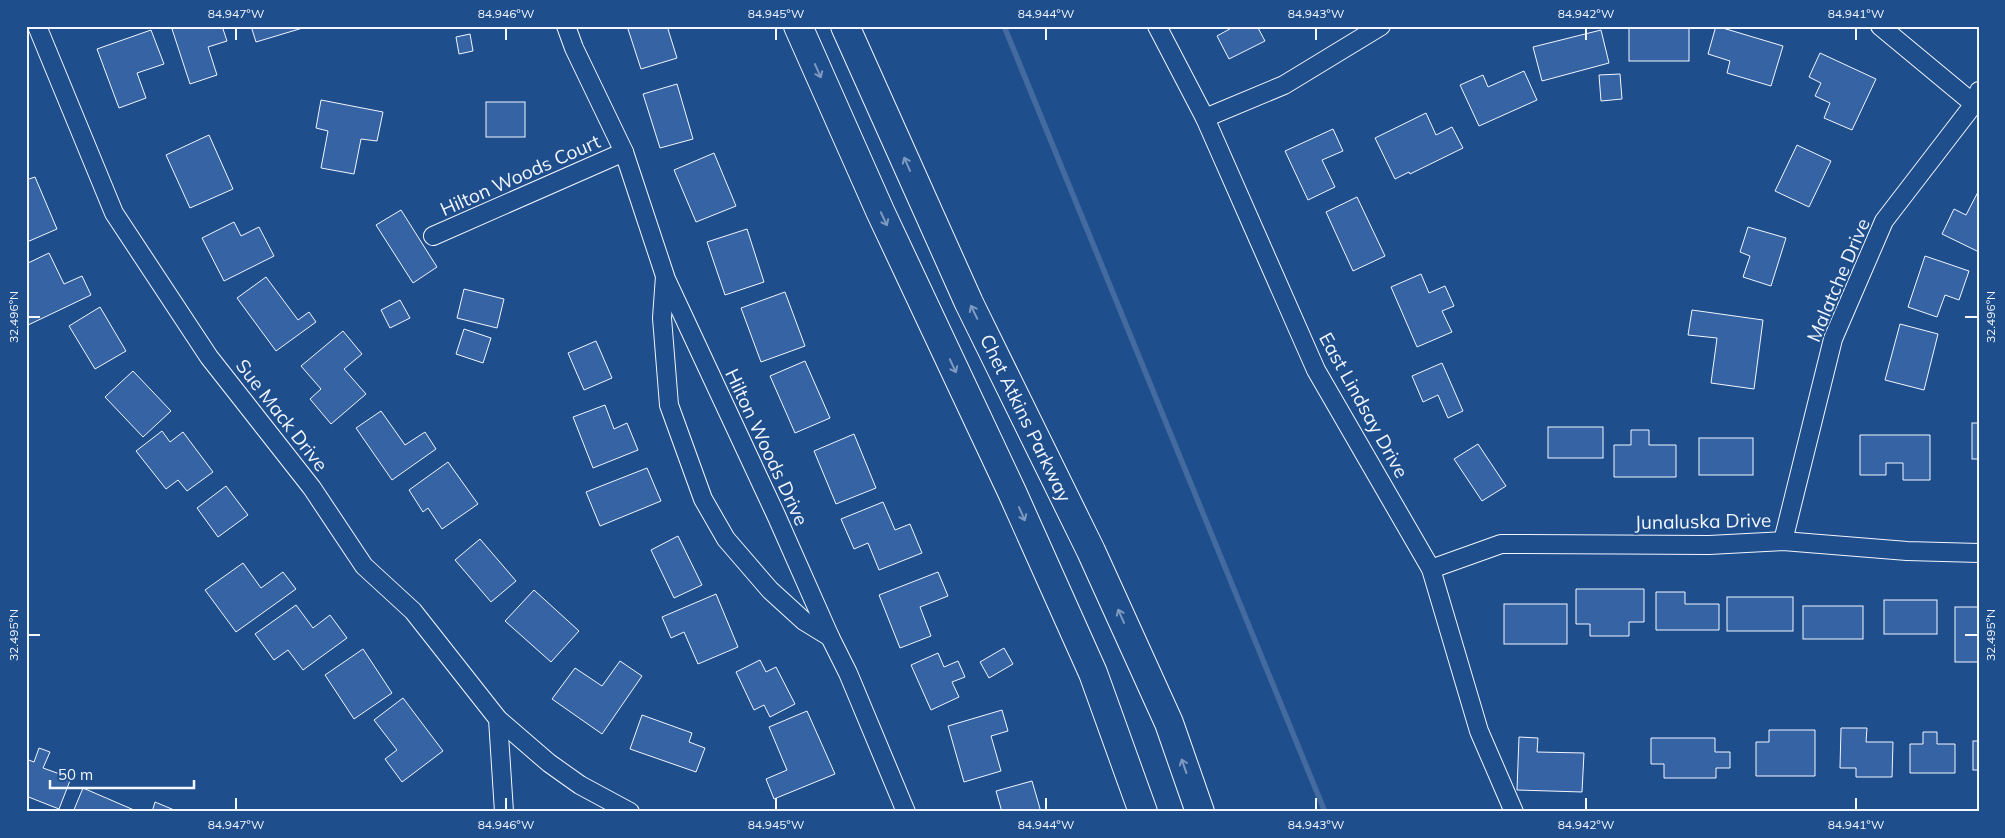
<svg xmlns="http://www.w3.org/2000/svg" width="2005" height="838" font-family="Mulish,sans-serif">
<style>
.lines{fill:none;stroke-linecap:round;stroke-linejoin:round}
.stream{stroke:#446ba0;stroke-width:5.5}
.building{fill:#3563a3;stroke:#f2f6ff}
.street-casing{stroke:#f2f6ff;stroke-width:20}
.highway-casing{stroke:#f2f6ff;stroke-width:30}
.street{stroke:#1f4e8c;stroke-width:18}
.highway{stroke:#1f4e8c;stroke-width:28}
.oneway{stroke:#7e9ac0}
.ticks{fill:none;stroke:#f2f6ff;stroke-width:2}
.labels{text-anchor:middle;stroke-width:4;stroke-linejoin:round;paint-order:stroke}
.street-label{font-size:19px;fill:#f2f6ff;stroke:#1f4e8c}
.neatline{fill:none;stroke:#f2f6ff;stroke-width:2}
.ticks-label{font-size:12px;text-anchor:middle;fill:#f2f6ff}
</style>
<rect width="100%" height="100%" fill="#1f4e8c"/>
<g class="lines">
<path class="stream" d="M1004,26L1325,812"/>
</g>
<g class="building">
<path d="M182,26H222L227,41L208,47L217,75L190,84L172,29Z"/>
<path d="M251,26H305L306,27L256,42Z"/>
<path d="M627,26H667L677,58L641,69Z"/>
<path d="M1235,26H1257L1265,41L1229,59L1217,36Z"/>
<path d="M1716,26L1783,46L1771,86L1727,73L1730,61L1708,54Z"/>
<rect x="1629" y="28" width="60" height="33"/>
<path d="M151,30L164,64L137,73L146,98L119,108L97,49Z"/>
<path d="M1601,30L1609,63L1542,81L1533,47Z"/>
<path d="M470,34L473,51L459,54L456,37Z"/>
<path d="M1820,53L1876,79L1852,130L1824,118L1830,103L1815,96L1821,83L1809,77Z"/>
<path d="M1524,71L1537,100L1479,126L1460,85L1483,75L1488,87Z"/>
<path d="M1620,74L1622,99L1601,101L1599,75Z"/>
<path d="M677,84L693,139L660,148L643,94Z"/>
<path d="M321,100L383,112L377,141L361,139L354,174L321,168L328,131L316,128Z"/>
<rect x="486" y="102" width="39" height="35"/>
<path d="M1426,113L1436,135L1452,127L1463,148L1410,174L1409,172L1395,179L1375,138Z"/>
<path d="M1333,129L1343,151L1322,160L1335,187L1308,200L1285,151Z"/>
<path d="M209,135L233,189L190,208L166,155Z"/>
<path d="M1797,145L1831,161L1809,207L1775,191Z"/>
<path d="M714,153L736,206L696,222L674,170Z"/>
<path d="M35,177L57,229L27,242L26,180Z"/>
<path d="M1979,190V252L1942,234L1954,209L1966,215Z"/>
<path d="M1357,197L1385,256L1353,271L1326,212Z"/>
<path d="M401,210L437,267L413,283L376,225Z"/>
<path d="M234,222L241,236L259,227L274,256L224,281L202,238Z"/>
<path d="M1748,227L1786,238L1771,286L1743,277L1750,256L1740,252Z"/>
<path d="M747,229L764,282L725,295L707,242Z"/>
<path d="M49,253L64,284L82,276L91,295L26,326V264Z"/>
<path d="M1925,256L1969,271L1959,300L1945,295L1937,317L1908,307Z"/>
<path d="M1421,274L1429,293L1445,286L1454,306L1442,311L1452,332L1417,347L1391,287Z"/>
<path d="M266,277L298,320L309,312L316,322L276,351L237,298Z"/>
<path d="M464,289L504,299L497,328L457,318Z"/>
<path d="M785,292L805,346L761,362L741,308Z"/>
<path d="M400,300L410,318L390,328L381,310Z"/>
<path d="M100,307L126,351L95,369L69,326Z"/>
<path d="M1692,310L1763,320L1754,389L1711,383L1717,338L1688,335Z"/>
<path d="M1900,324L1938,334L1924,390L1885,380Z"/>
<path d="M464,329L491,338L483,363L456,354Z"/>
<path d="M343,331L362,354L344,369L366,394L331,424L310,399L321,389L301,366Z"/>
<path d="M596,341L612,378L584,390L568,353Z"/>
<path d="M805,361L830,418L795,433L770,376Z"/>
<path d="M1442,363L1463,411L1448,418L1438,395L1423,402L1412,376Z"/>
<path d="M133,371L171,411L143,437L105,397Z"/>
<path d="M605,405L614,429L627,423L638,450L593,468L573,417Z"/>
<path d="M381,411L405,445L425,432L436,449L392,480L356,428Z"/>
<rect x="1972" y="423" width="7" height="36"/>
<rect x="1548" y="427" width="55" height="31"/>
<path d="M1631,430H1649V445H1676V477H1614V445H1631Z"/>
<path d="M162,431L170,442L183,432L213,472L187,491L178,480L166,489L136,451Z"/>
<path d="M854,434L876,488L836,504L814,451Z"/>
<path d="M1860,435H1930V480H1903V463H1886V475H1860Z"/>
<rect x="1699" y="438" width="54" height="37"/>
<path d="M1478,444L1506,486L1482,501L1454,459Z"/>
<path d="M448,462L478,504L442,529L428,508L423,512L409,490Z"/>
<path d="M647,468L661,501L600,526L586,492Z"/>
<path d="M226,486L248,515L218,537L197,508Z"/>
<path d="M883,502L895,530L910,524L922,553L879,570L868,543L854,549L841,519Z"/>
<path d="M678,536L702,585L674,598L651,550Z"/>
<path d="M480,539L516,581L491,602L455,560Z"/>
<path d="M243,563L261,588L283,572L296,589L236,632L205,590Z"/>
<path d="M938,572L948,596L920,607L931,636L900,648L879,595Z"/>
<path d="M1576,589H1644V622H1629V636H1590V624H1576Z"/>
<path d="M534,590L579,631L551,662L505,621Z"/>
<path d="M1656,592H1685V604H1719V630H1656Z"/>
<path d="M716,594L738,647L698,664L684,632L671,638L662,617Z"/>
<rect x="1727" y="597" width="66" height="34"/>
<rect x="1884" y="600" width="53" height="34"/>
<rect x="1504" y="604" width="63" height="40"/>
<path d="M296,605L313,628L330,615L347,638L303,670L288,650L274,660L255,634Z"/>
<rect x="1803" y="606" width="60" height="33"/>
<rect x="1955" y="607" width="24" height="55"/>
<path d="M1004,648L1013,664L989,678L980,662Z"/>
<path d="M363,649L392,693L354,719L325,675Z"/>
<path d="M938,653L944,667L958,661L965,677L952,682L959,697L931,710L911,665Z"/>
<path d="M760,660L766,672L776,667L795,704L770,717L764,705L754,710L736,672Z"/>
<path d="M620,661L642,676L602,734L552,699L575,668L602,686Z"/>
<path d="M403,698L443,751L402,782L385,759L397,750L374,720Z"/>
<path d="M1002,710L1008,731L991,736L1001,771L964,782L948,726Z"/>
<path d="M807,711L835,774L774,799L766,779L787,770L769,727Z"/>
<path d="M642,715L692,733L689,742L705,748L696,772L630,749Z"/>
<path d="M1841,728H1867L1866,742H1893L1892,777H1856V768H1840Z"/>
<path d="M1769,730H1815V776H1756V742H1769Z"/>
<path d="M1923,732H1937V744H1955V773H1910V744H1923Z"/>
<path d="M1519,737L1538,738L1537,752L1584,753L1582,792L1517,790Z"/>
<path d="M1651,738H1715V752H1730V768H1716V778H1664V764H1651Z"/>
<rect x="1973" y="741" width="6" height="29"/>
<path d="M39,748L50,752L43,768L71,778L59,809L26,796V759L34,762Z"/>
<path d="M1032,781L1041,812H1002L996,791Z"/>
<path d="M83,788L134,810V812H73Z"/>
<path d="M155,802L179,812H152Z"/>
</g>
<g class="lines">
<defs>
<g id="street">
<path d="M37,26L114,213L209,357L312,488L364,566L413,611L498,719L504,812"/>
<path d="M566,26L574,48L624,152L665,276L662,318L669,405L703,499L726,539L770,590L804,621L830,637L848,673L906,812"/>
<path d="M1157,26L1205,118L1316,370L1431,569L1479,731L1514,812"/>
<path d="M1880,26L1974,104"/>
<path d="M1205,118L1284,85L1381,26"/>
<path d="M433,236L624,152"/>
<path d="M666,279L776,515L830,637"/>
<path d="M1783,541L1833,339L1884,221L1974,104L1979,91"/>
<path d="M1431,569L1501,544L1709,545L1783,541L1907,551L1979,553"/>
<path d="M498,719L549,763L580,785L630,812"/>
</g>
<g id="highway">
<path d="M798,26L880,211L1012,492L1093,673L1143,812"/>
<path d="M845,26L969,303L1091,551L1169,723L1200,812"/>
</g>
</defs>
<use href="#street" class="street-casing"/>
<use href="#highway" class="highway-casing"/>
<use href="#street" class="street"/>
<use href="#highway" class="highway"/>
</g>
<defs><path id="oneway-shaft" d="M-6 0H5M1.5-3L5.5 0L1.5 3" fill="none" stroke-width="1.6" stroke-linecap="round" stroke-linejoin="round" transform="scale(1.25)"/></defs>
<g class="oneway">
<use href="#oneway-shaft" transform="translate(818 71) rotate(66)"/>
<use href="#oneway-shaft" transform="translate(907 164) rotate(-114)"/>
<use href="#oneway-shaft" transform="translate(884 219) rotate(65)"/>
<use href="#oneway-shaft" transform="translate(974 312) rotate(-116)"/>
<use href="#oneway-shaft" transform="translate(953 366) rotate(65)"/>
<use href="#oneway-shaft" transform="translate(1022 514) rotate(66)"/>
<use href="#oneway-shaft" transform="translate(1121 616) rotate(-114)"/>
<use href="#oneway-shaft" transform="translate(1184 766) rotate(-109)"/>
</g>
<path class="ticks" d="M236,28V40M506,28V40M776,28V40M1046,28V40M1316,28V40M1586,28V40M1856,28V40M28,317H40M1965,317H1978M28,635H40M1965,635H1978M236,798V810M506,798V810M776,798V810M1046,798V810M1316,798V810M1586,798V810M1856,798V810"/>
<g class="labels">
<g class="street-label">
<text transform="translate(520 175) rotate(-24)" y="7">Hilton Woods Court</text>
<text transform="translate(1838 280) rotate(-67)" y="7">Malatche Drive</text>
<text transform="translate(1364 405) rotate(61)" y="7">East Lindsay Drive</text>
<text transform="translate(282 415) rotate(52)" y="7">Sue Mack Drive</text>
<text transform="translate(1026 418) rotate(64)" y="7">Chet Atkins Parkway</text>
<text transform="translate(767 447) rotate(65)" y="7">Hilton Woods Drive</text>
<text transform="translate(1703 521) rotate(-1)" y="7">Junaluska Drive</text>
</g>
</g>
<rect width="2005" height="838" fill="none" stroke="#1f4e8c" stroke-width="55"/>
<path d="M50 780v8h144v-8" fill="none" stroke="#f2f6ff" stroke-width="2.5"/>
<text x="58" y="780" font-size="15" fill="#f2f6ff" stroke="#1f4e8c" stroke-width="4" paint-order="stroke">50 m</text>
<rect x="28" y="28" width="1950" height="782" class="neatline"/>
<g class="ticks-label">
<text x="236" y="18">84.947°W</text>
<text x="506" y="18">84.946°W</text>
<text x="776" y="18">84.945°W</text>
<text x="1046" y="18">84.944°W</text>
<text x="1316" y="18">84.943°W</text>
<text x="1586" y="18">84.942°W</text>
<text x="1856" y="18">84.941°W</text>
<text transform="translate(14 317) rotate(-90)" y="4">32.496°N</text>
<text transform="translate(1991 317) rotate(-90)" y="4">32.496°N</text>
<text transform="translate(14 635) rotate(-90)" y="4">32.495°N</text>
<text transform="translate(1991 635) rotate(-90)" y="4">32.495°N</text>
<text x="236" y="829">84.947°W</text>
<text x="506" y="829">84.946°W</text>
<text x="776" y="829">84.945°W</text>
<text x="1046" y="829">84.944°W</text>
<text x="1316" y="829">84.943°W</text>
<text x="1586" y="829">84.942°W</text>
<text x="1856" y="829">84.941°W</text>
</g>
</svg>
